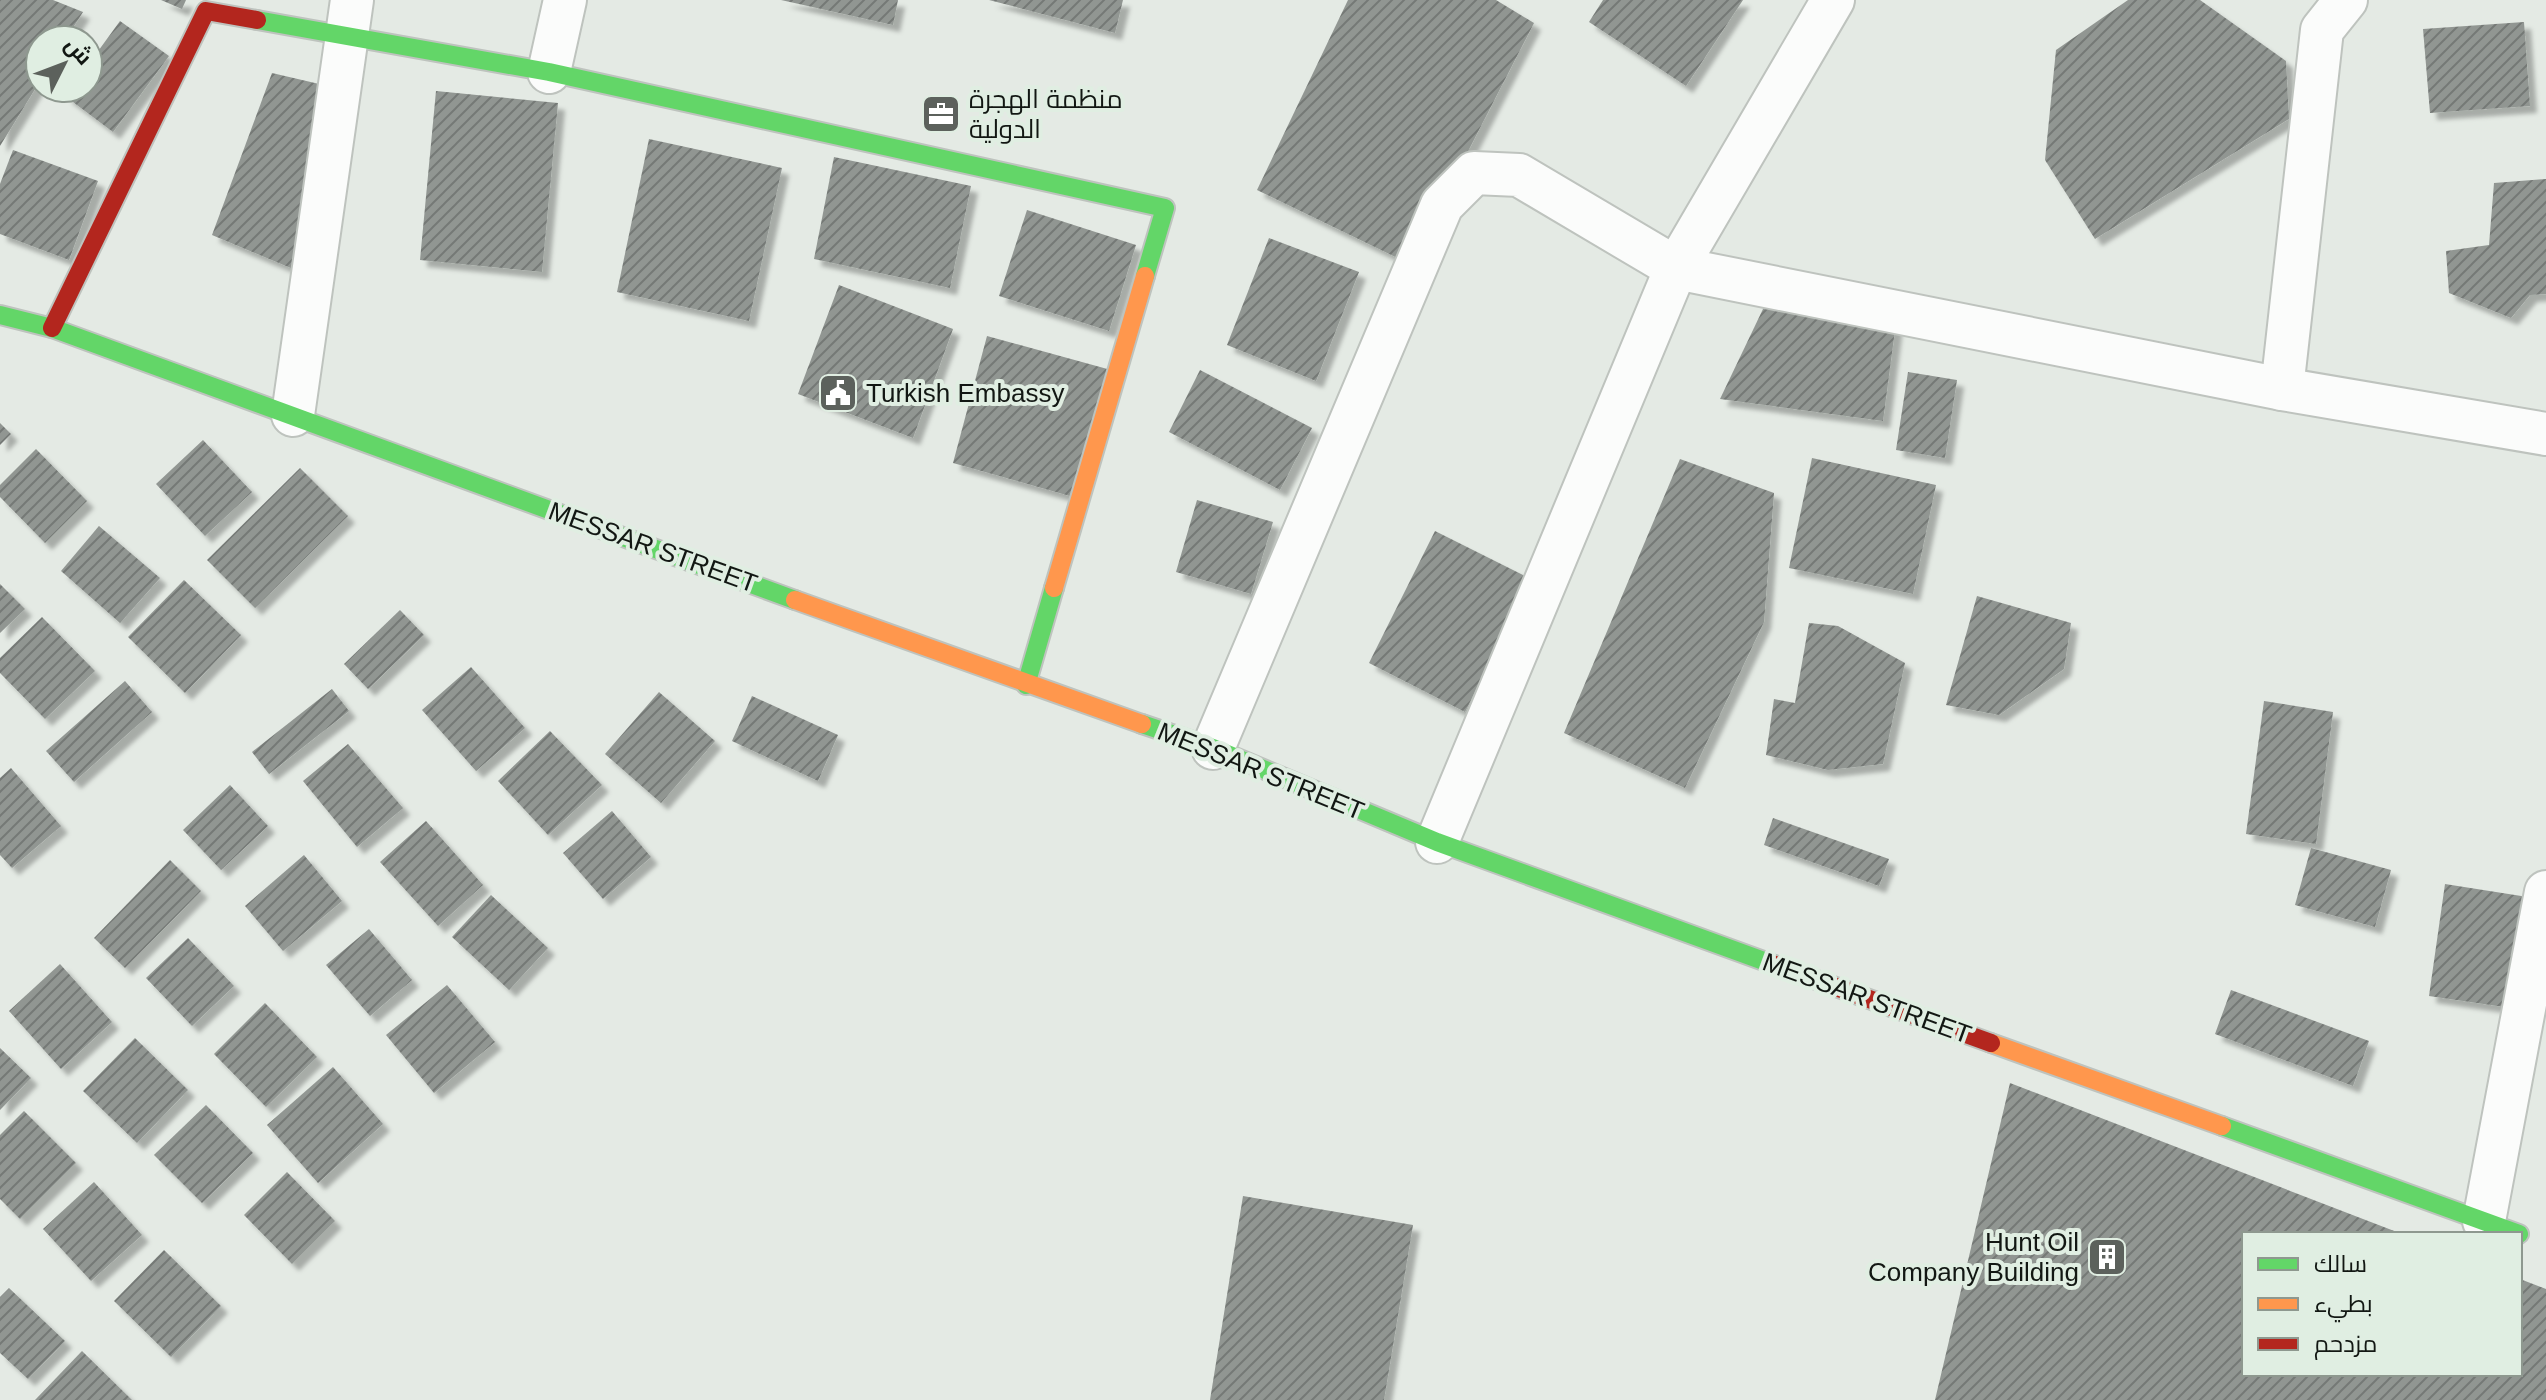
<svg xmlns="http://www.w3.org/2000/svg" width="2546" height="1400" font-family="Arial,Cairo,sans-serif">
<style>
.building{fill:url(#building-hatch);filter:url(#shadow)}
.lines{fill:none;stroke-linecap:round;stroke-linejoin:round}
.street-casing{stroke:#bec3be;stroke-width:46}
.fast-casing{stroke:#bec3be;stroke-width:22}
.slow-casing{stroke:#bec3be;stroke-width:22}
.jam-casing{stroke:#bec3be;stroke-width:22}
.street{stroke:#fbfcfb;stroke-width:42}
.fast{stroke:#63d668;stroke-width:18}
.slow{stroke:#ff974d;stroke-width:18}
.jam{stroke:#b3261e;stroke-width:18}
.labels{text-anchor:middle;stroke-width:8;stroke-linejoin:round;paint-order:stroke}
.poi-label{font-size:26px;fill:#121713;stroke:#e0eee2;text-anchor:start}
.street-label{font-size:26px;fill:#121713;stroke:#e0eee2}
</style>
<defs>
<pattern id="building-hatch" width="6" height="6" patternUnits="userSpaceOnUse" patternTransform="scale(2)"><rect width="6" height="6" fill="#919692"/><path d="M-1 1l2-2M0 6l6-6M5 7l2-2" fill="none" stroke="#757976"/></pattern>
<filter id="shadow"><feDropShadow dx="7" dy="7" stdDeviation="2" flood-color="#0004"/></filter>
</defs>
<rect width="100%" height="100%" fill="#e4eae4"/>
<g class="building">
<path d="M0,0H53L83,12L65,40H40V81L0,146Z"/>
<path d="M161,0H186L182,9Z"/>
<path d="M781,0H898L893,25Z"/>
<path d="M989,0H1123L1115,33Z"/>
<path d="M1348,0H1496L1534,23L1410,264L1257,190Z"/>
<path d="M1603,0H1743L1686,86L1589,22Z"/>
<path d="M2128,0H2200L2286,61L2289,119L2095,239L2045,160L2056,50Z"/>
<path d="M120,21L169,56L113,132L65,96L71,88H88V65Z"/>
<path d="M2524,22L2530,106L2430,113L2423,29Z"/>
<path d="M272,73L345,90L322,281L212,235Z"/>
<path d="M436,91L558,103L542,272L420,260Z"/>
<path d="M649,139L782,168L749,321L617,292Z"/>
<path d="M13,150L98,181L69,260L0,234V184Z"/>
<path d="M834,157L971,186L950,288L814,259Z"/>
<path d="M2546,179V294L2530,295L2511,318L2449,293L2446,251L2489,245L2494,183Z"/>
<path d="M1027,210L1136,245L1109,331L999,296Z"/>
<path d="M1269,238L1359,272L1316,381L1227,345Z"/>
<path d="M839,285L953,329L913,438L798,394Z"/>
<path d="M1774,286L1899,300L1883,421L1720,399Z"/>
<path d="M987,336L1111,370L1077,498L953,463Z"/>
<path d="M1200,370L1312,428L1280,490L1169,432Z"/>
<path d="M1908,372L1957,380L1945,458L1896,450Z"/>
<path d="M0,423L11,434L0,445Z"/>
<path d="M203,440L252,492L205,536L156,484Z"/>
<path d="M36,449L87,501L45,543L0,497V485Z"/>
<path d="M1812,458L1936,485L1913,594L1789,568Z"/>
<path d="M1680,459L1774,493L1764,622L1685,788L1564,733Z"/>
<path d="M300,468L348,516L255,608L207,560Z"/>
<path d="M1197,500L1273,522L1251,594L1176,572Z"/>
<path d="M99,526L160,578L120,623L61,571Z"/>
<path d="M1435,531L1531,579L1465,712L1369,663Z"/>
<path d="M184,580L241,635L185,693L128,637Z"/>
<path d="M0,584L25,609L0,633Z"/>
<path d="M1977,596L2071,623L2064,669L1999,715L1946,705Z"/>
<path d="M400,610L424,635L368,689L344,664Z"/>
<path d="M42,617L95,671L45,719L0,673V658Z"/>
<path d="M1809,623L1838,626L1905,663L1883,764L1828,770L1766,755L1774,699L1795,703Z"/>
<path d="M471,667L525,728L476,771L422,710Z"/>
<path d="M125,681L152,712L74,782L46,751Z"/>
<path d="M332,689L349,711L269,774L252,752Z"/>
<path d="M659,692L715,741L661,803L605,754Z"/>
<path d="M752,696L838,735L818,781L732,741Z"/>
<path d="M2264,701L2333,712L2316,844L2246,834Z"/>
<path d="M550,731L602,785L548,835L498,781Z"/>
<path d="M348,744L403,808L357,847L303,781Z"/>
<path d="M11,768L61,826L12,868L0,855V778Z"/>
<path d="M230,785L268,826L221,870L183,830Z"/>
<path d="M612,811L651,857L603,899L563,853Z"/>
<path d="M1773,818L1889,859L1879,886L1764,845Z"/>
<path d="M426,821L483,885L438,926L380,862Z"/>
<path d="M2311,848L2391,870L2375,927L2295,905Z"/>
<path d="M304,855L342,901L283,951L245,906Z"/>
<path d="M170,860L201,891L125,968L94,938Z"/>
<path d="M2445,884L2534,898L2518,1009L2429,996Z"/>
<path d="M491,895L548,948L509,990L452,937Z"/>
<path d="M369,929L412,980L370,1016L326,965Z"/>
<path d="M188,938L234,986L192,1026L146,978Z"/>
<path d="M60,964L112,1022L61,1069L9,1011Z"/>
<path d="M447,985L495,1042L434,1093L386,1035Z"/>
<path d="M2231,990L2369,1041L2353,1086L2215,1034Z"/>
<path d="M265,1003L317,1057L266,1107L214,1054Z"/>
<path d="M135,1038L188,1090L137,1143L83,1091Z"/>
<path d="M0,1048L31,1078L0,1110Z"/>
<path d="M333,1067L383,1124L318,1183L267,1125Z"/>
<path d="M2010,1083L2402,1234H2244V1374H2520V1279L2546,1289V1400H1935Z"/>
<path d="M206,1105L253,1153L202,1203L154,1155Z"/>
<path d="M24,1111L76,1163L20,1219L0,1199V1135Z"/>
<path d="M287,1172L335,1221L292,1264L244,1215Z"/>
<path d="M94,1182L142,1235L91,1281L43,1229Z"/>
<path d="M1243,1196L1413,1225L1384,1400H1210Z"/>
<path d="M164,1250L221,1306L171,1357L114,1301Z"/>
<path d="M9,1288L65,1341L28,1379L0,1353V1297Z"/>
<path d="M82,1351L132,1400H35Z"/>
</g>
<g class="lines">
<defs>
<g id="street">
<path d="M549,72L565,0"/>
<path d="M2282,389L2322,30L2346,0"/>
<path d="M293,415L352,0"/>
<path d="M1213,748L1442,205L1474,173L1519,175L1676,268L2282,389L2546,434"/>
<path d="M1437,842L1676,268L1833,0"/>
<path d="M2484,1221L2546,892"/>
</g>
<g id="fast">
<path d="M257,20L549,72L1165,208L1145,276"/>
<path d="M0,315L52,328L795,600"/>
<path d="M1026,685L1054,588"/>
<path d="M1142,724L1213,748L1437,842L1772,964"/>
<path d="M2222,1126L2519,1234"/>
</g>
<g id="slow">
<path d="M1054,588L1145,276"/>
<path d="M795,600L1142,724"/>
<path d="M1991,1043L2222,1126"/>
</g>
<g id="jam">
<path d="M52,328L206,11L257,20"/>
<path d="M1772,964L1991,1043"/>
</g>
</defs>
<use href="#street" class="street-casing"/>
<use href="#fast" class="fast-casing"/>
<use href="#slow" class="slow-casing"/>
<use href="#jam" class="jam-casing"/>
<use href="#street" class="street"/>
<use href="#fast" class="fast"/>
<use href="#slow" class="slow"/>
<use href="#jam" class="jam"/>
</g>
<defs>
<symbol id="office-square" viewBox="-11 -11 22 22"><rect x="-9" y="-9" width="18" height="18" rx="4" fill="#5c615c" stroke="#e0eee2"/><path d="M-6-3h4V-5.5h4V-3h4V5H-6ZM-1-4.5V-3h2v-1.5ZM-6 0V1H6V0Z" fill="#fff"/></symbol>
<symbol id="civic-square" viewBox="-11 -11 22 22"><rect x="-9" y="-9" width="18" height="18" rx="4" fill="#5c615c" stroke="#e0eee2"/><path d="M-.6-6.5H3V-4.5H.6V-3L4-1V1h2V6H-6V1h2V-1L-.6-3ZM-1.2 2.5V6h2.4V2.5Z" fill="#fff"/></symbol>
<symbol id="building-square" viewBox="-11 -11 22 22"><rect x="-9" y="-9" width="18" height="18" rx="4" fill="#5c615c" stroke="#e0eee2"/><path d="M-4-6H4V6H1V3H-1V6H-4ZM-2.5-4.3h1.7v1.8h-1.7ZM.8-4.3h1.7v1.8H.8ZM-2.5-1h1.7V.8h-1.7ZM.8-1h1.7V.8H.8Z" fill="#fff"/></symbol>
</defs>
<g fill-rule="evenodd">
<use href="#office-square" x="919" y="92" width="44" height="44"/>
<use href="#civic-square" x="816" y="371" width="44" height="44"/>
<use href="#building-square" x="2085" y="1235" width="44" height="44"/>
</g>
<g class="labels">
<g class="poi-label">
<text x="969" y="108">منظمة الهجرة<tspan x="969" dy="30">الدولية</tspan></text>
<text x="866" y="402">Turkish Embassy</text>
<text x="2079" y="1251" text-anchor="end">Hunt Oil<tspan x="2079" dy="30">Company Building</tspan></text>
</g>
<g class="street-label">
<text transform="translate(653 547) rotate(20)" y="9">MESSAR STREET</text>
<text transform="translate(1261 771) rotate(22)" y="9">MESSAR STREET</text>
<text transform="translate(1867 998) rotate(20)" y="9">MESSAR STREET</text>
</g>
</g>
<rect x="2242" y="1232" width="280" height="144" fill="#e0eee2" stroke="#8e988f" stroke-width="2"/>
<rect x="2258" y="1258" width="40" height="12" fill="#63d668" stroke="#8e988f" stroke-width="2"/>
<text x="2314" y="1272" font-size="24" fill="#121713">سالك</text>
<rect x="2258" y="1298" width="40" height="12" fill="#ff974d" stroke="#8e988f" stroke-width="2"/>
<text x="2314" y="1312" font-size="24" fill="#121713">بطيء</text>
<rect x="2258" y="1338" width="40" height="12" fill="#b3261e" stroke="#8e988f" stroke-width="2"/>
<text x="2314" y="1352" font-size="24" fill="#121713">مزدحم</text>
<g transform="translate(64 64) rotate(48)"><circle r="38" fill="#e0eee2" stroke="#8e988f" stroke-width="2"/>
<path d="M0-6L14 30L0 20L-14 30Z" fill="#5c615c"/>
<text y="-12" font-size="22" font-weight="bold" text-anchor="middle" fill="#121713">ش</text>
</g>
</svg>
